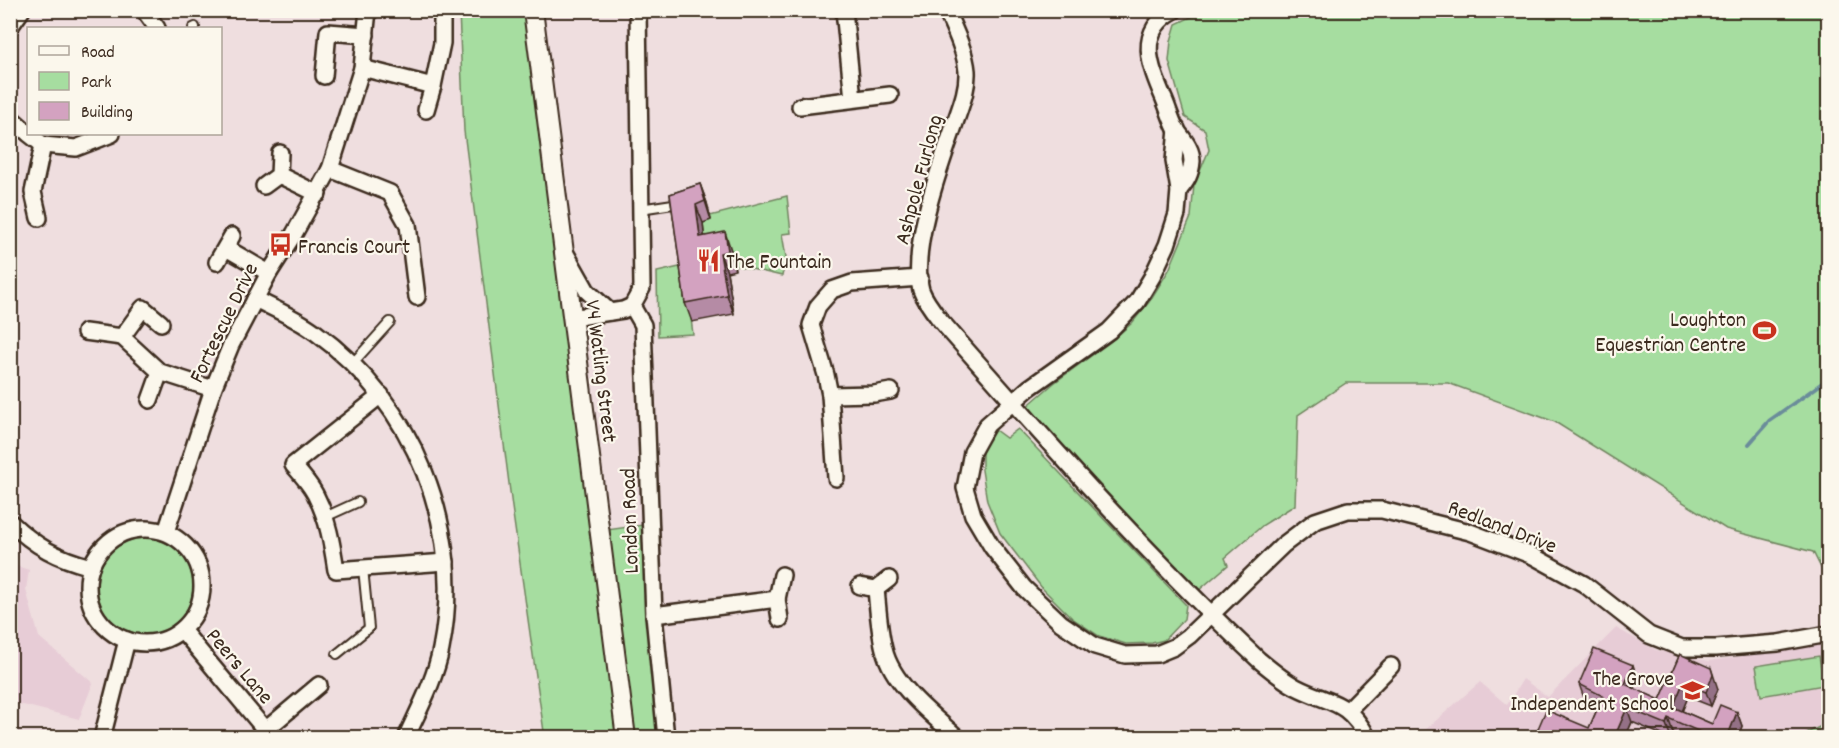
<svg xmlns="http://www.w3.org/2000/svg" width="1839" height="748" font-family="Dekko,sans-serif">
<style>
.built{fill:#e7ccd6}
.green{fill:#a6dda0;stroke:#70845f;stroke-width:1.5}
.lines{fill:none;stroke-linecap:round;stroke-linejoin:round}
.stream{stroke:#6b8c9a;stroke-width:4}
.service-casing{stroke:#3b2a1e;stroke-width:12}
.minor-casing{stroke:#3b2a1e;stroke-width:20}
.tertiary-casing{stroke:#3b2a1e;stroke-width:22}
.service{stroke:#fbf7ec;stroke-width:8}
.minor{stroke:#fbf7ec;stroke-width:15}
.tertiary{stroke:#fbf7ec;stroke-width:18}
.wall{fill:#b58ba5;stroke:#3b2a1e;stroke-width:1.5}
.shaded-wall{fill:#947186;stroke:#3b2a1e;stroke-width:1.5}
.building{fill:#d3a2c0;stroke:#3b2a1e;stroke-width:1.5}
.labels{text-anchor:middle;stroke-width:4.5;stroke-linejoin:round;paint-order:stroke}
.street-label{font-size:22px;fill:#3b2a1e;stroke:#fbf7ec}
.poi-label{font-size:22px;fill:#3b2a1e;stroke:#fbf7ec;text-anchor:start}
</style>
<rect width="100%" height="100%" fill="#efdedf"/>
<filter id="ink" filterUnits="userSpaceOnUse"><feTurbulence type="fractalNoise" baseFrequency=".0167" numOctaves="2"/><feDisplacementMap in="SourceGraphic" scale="12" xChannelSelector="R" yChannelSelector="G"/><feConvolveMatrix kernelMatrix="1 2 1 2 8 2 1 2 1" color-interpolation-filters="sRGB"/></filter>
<g filter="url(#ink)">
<g class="built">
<path d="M11,564L29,570L26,590L39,637L93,683L79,719L11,702Z"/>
<path d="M1616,628L1656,650L1709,661L1828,644V730L1799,737L1416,738L1480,682L1507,705L1523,679L1548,697Z"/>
</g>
<g class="green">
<path d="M1206,10L1828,11V582L1813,552L1726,529L1555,422L1448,383H1346L1298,415L1295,505L1263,525L1225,558L1228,565L1198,591L1025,408L1054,383L1110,342L1132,323L1149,302L1169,270L1191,217L1194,185L1209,150L1205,130L1185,117L1169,61L1171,41L1176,24Z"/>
<path d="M459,11H533L600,531L650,524L666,737H530L544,732L512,507L464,131Z"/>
<path d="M787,196L791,233L782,234L786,257L782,276L734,265L706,255L703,223L711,220L710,216Z"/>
<path d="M684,266L693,334L658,336L657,272Z"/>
<path d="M1018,429L1186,605L1184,619L1164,640L1152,643L1126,644L1099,636L1072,618L1042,588L1000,533L987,501L982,470V448L995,430L1006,438Z"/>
<circle cx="145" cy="586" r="48"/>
<path d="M1819,656L1824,685L1761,696L1756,666Z"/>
<path d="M1828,723V737H1798Z"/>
</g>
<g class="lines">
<path class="stream" d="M1749,444L1769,421L1828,379"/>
<defs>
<g id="service">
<path d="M193,28L195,27"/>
<path d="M640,209L673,204"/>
<path d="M352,364L390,322"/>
<path d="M325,517L358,502"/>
<path d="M337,654L369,628L363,568"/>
</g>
<g id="minor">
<path d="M144,10L157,28"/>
<path d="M844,10L853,99"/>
<path d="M946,10C954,29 965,50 967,71C968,91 959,110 953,129C939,169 910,249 921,290C925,301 934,312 941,321C1043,437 1146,554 1259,660C1271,670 1283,680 1296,687C1331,705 1346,698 1368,738"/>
<path d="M1175,10C1135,31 1150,66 1164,99C1168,108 1171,119 1176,129C1183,139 1192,148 1192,161C1191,174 1187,181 1179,190"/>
<path d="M10,27L22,10"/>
<path d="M362,68L433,86L442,43V15"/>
<path d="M324,76L328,32L366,35"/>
<path d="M800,106L890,95"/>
<path d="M426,110L433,86"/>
<path d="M10,117L28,133"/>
<path d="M1177,129L1174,161L1179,190L1177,214L1167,245L1152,277L1137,302L1109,331L1029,388L987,425L972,452L965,488L973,515L992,547L1024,588L1061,623L1095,646L1125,655L1157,654L1174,647L1189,636L1283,545L1315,521L1348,510H1382L1470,532L1533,556L1584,584L1649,635L1682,648H1716L1778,643L1828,634"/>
<path d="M29,134L43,145L76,148L112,134"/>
<path d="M330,169L390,193L408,225L417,297"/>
<path d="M279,175L318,194"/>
<path d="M264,186L279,175L280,153"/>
<path d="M39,218L33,192L43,145"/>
<path d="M226,248L269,273"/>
<path d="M565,252L587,291L610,312"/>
<path d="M217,262L232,236"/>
<path d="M255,299C275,309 298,319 315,332C415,405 465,528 441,649C435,680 419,709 406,738"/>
<path d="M632,306L643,325L654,615L666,738"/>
<path d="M572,318L623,310L632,306L642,288L638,10"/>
<path d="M85,332L122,337L160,372L213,389"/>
<path d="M122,337L143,308L161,323"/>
<path d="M381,395L293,465C301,474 311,485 316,496C328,519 332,544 336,570L446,562"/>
<path d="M830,395L874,394L891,391"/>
<path d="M150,400L160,372"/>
<path d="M836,478L830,395L826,375L811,325L818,306L832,290L852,283L920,278"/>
<path d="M10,522C36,547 57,558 91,567"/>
<circle cx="145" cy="586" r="57"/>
<path d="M166,532L213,389L231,345L269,273L294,234L330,169L362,68L368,10"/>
<path d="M860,586L876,589L889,579"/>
<path d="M876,589C878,609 879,630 884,649C892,684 932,715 958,738"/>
<path d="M777,599L780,619"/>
<path d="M654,615L777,599L782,575"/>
<path d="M182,630L272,738"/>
<path d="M1348,710L1391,666"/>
<path d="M102,738L127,640"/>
<path d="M256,738L319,685"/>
</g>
<path id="tertiary" d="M533,10L626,738"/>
</defs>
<use href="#service" class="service-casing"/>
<use href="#minor" class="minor-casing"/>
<use href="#tertiary" class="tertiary-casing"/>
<use href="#service" class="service"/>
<use href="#minor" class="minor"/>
<use href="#tertiary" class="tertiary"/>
</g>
<g class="wall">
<path d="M700,184L707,203L711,220L703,223L704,236L731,250L735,270L727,272L734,314L692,322L685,303L670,194Z"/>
<path d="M1680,654L1718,689L1711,706L1688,697L1682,711L1712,724L1737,712L1742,726L1738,738H1686L1673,732L1671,738H1669L1632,722L1625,738H1534L1589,728L1599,705L1584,698L1579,684L1638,679L1634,689L1660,700Z"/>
</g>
<g class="shaded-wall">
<path d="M700,184L707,203L711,220L705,201Z"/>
<path d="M696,205L703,223L706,255L700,237Z"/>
<path d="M725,232L731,250L735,270L728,251Z"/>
<path d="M720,253L727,272L734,314L727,295Z"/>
<path d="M10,576L11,577L13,609L10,604Z"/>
<path d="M1633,665L1638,679L1630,698L1625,684Z"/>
<path d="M1711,668L1718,689L1711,706L1706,692Z"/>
<path d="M1683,683L1688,697L1678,721L1673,707Z"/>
<path d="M1627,708L1632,722L1625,738H1614Z"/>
<path d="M1737,712L1742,726L1738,738H1727Z"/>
<path d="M1668,718L1673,732L1671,738L1666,724Z"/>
</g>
<g class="building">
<path d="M700,184L705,201L696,205L700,237L725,232L728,251L720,253L727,295L685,303L670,194Z"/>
<path d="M1594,649L1633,665L1625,684L1660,700L1680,654L1711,668L1713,675L1706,692L1683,683L1673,707L1712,724L1720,705L1737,712L1727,738H1714L1668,718L1666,724L1627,708L1614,738H1575L1562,732L1560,738H1534L1546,710L1589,728L1603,696L1579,684Z"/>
</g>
</g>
<defs>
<symbol id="bus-bare" viewBox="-9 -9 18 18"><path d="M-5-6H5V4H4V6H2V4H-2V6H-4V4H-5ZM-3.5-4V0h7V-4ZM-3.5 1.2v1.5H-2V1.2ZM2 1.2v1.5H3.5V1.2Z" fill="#c8321e" stroke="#fbf7ec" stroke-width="2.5" paint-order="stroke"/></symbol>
<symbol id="restaurant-bare" viewBox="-9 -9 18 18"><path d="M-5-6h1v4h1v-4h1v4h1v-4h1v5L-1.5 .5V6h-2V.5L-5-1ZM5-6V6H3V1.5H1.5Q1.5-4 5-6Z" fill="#c8321e" stroke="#fbf7ec" stroke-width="2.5" paint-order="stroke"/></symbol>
<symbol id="stadium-bare" viewBox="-9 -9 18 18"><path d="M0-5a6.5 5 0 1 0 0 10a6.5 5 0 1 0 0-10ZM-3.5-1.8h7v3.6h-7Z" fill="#c8321e" stroke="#fbf7ec" stroke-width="2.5" paint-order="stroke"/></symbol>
<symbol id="school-bare" viewBox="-9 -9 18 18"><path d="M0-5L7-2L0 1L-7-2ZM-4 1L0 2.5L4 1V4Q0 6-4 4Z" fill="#c8321e" stroke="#fbf7ec" stroke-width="2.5" paint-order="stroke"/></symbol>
</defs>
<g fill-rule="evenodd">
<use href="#bus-bare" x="264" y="228" width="33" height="33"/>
<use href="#restaurant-bare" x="692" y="244" width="33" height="33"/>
<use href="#stadium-bare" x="1748" y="314" width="33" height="33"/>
<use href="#school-bare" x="1676" y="674" width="33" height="33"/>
</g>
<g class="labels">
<g class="street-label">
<text transform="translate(917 179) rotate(-75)" y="8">Ashpole Furlong</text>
<text transform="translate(222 322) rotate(-64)" y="8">Fortescue Drive</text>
<text transform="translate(603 371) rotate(83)" y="8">V4 Watling Street</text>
<text transform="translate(628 521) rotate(-92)" y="8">London Road</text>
<text transform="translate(1503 525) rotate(21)" y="8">Redland Drive</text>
<text transform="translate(241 665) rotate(50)" y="8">Peers Lane</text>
</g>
<g class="poi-label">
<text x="298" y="253">Francis Court</text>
<text x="726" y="268">The Fountain</text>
<text x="1746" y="326" text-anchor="end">Loughton<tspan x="1746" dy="25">Equestrian Centre</tspan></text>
<text x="1674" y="685" text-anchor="end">The Grove<tspan x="1674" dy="25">Independent School</tspan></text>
</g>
</g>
<rect width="1839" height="748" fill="none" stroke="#fbf7ec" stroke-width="36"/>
<rect x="18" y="18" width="1803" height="712" fill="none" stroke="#3b2a1e" stroke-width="2" filter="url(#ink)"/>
<rect x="27" y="27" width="195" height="108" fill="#fbf7ec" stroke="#aea59a" stroke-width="1.5"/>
<rect x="39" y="46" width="30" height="9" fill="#fbf7ec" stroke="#aea59a" stroke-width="1.5"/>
<text x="81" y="57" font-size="18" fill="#3b2a1e">Road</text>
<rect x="39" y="72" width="30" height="18" fill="#a6dda0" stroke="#aea59a" stroke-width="1.5"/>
<text x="81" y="87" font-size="18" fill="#3b2a1e">Park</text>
<rect x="39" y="102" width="30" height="18" fill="#d3a2c0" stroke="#aea59a" stroke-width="1.5"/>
<text x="81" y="117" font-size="18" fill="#3b2a1e">Building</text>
</svg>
